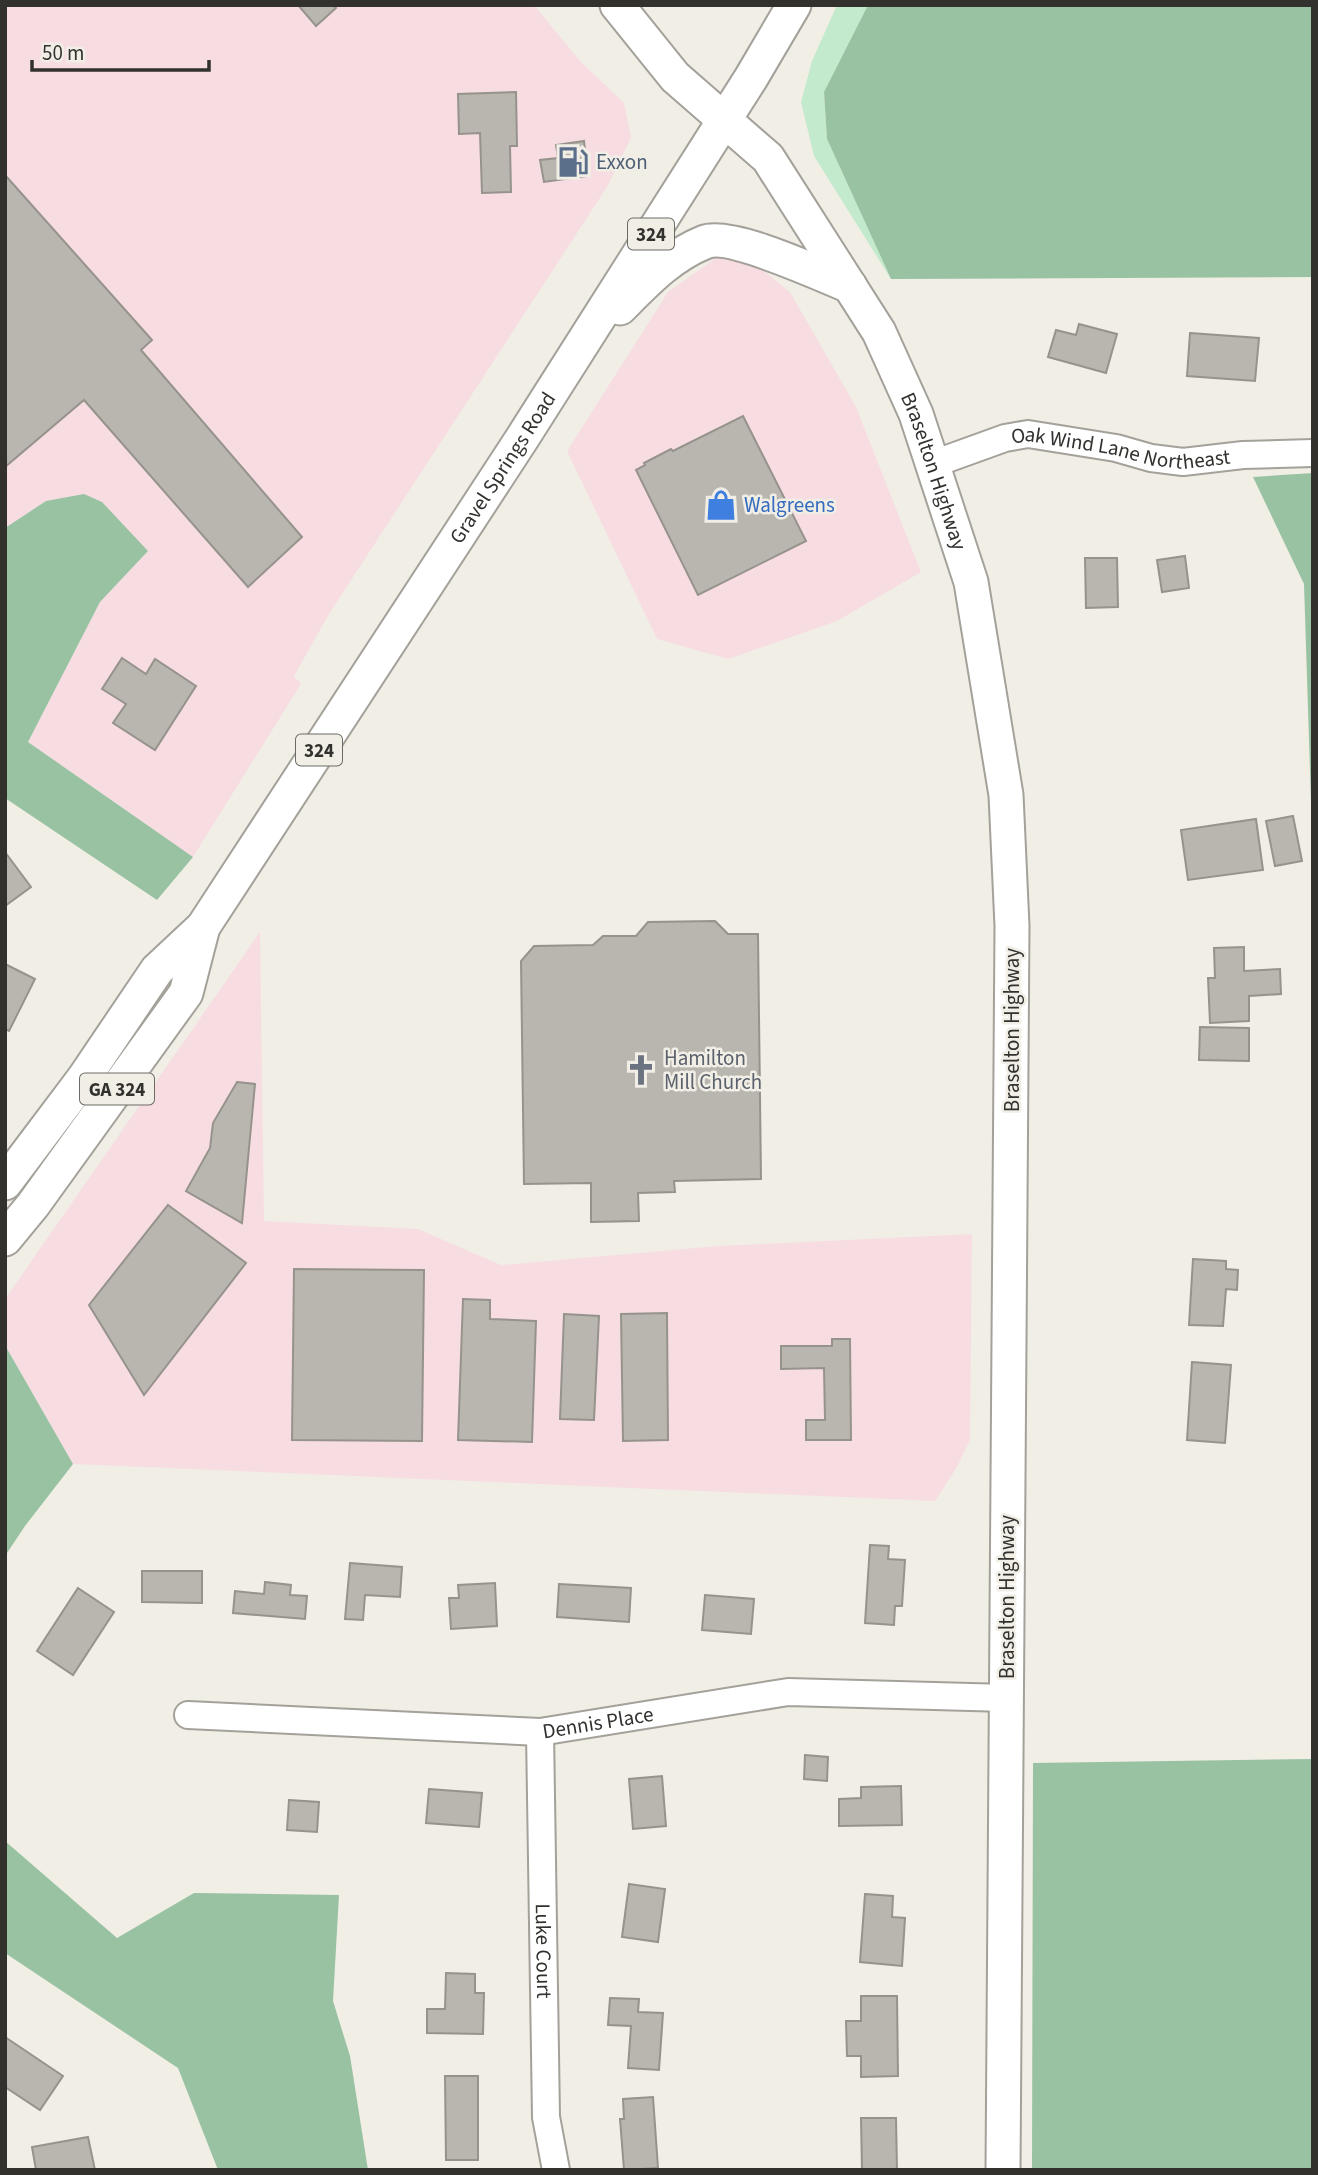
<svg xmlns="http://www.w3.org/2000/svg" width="1318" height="2175" font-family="'Source Sans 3',sans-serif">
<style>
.commercial{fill:#f7dde2}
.green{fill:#c3eacc}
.forest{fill:#99c2a3}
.building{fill:#b8b6ae;stroke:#96938c;stroke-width:2}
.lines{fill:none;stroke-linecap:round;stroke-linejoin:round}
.minor-casing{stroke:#a3a199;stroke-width:30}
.major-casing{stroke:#a3a199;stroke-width:37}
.minor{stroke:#fff;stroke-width:26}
.major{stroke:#fff;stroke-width:33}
.labels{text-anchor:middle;stroke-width:5;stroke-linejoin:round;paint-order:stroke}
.shield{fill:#f1eee6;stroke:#6b6a65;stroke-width:2}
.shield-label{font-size:19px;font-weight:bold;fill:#32312e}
.service-label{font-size:21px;fill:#4e5e75;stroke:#f1eee6;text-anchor:start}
.street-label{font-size:21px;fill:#32312e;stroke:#f1eee6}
.shop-label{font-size:21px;fill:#366cbe;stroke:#f1eee6;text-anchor:start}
.worship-label{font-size:21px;fill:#5b616d;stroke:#f1eee6;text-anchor:start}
</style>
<rect width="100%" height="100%" fill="#f1eee6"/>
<g class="commercial">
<path d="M5,5H534L580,61L624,103L631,138L607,187L329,614L294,676L301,684L193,857L28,742L100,602L147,552L46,501L5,528Z"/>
<path d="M716,258H747L790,292L856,407L921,572L837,621L728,659L657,639L567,451L668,292Z"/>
<path d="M260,932L264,1221L418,1229L501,1265L718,1246L972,1234L970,1440L957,1467L935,1501L73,1464L6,1347L5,1299Z"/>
</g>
<path class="green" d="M837,5H868L824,92L827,139L891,279L814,156L801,102L812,61Z"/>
<g class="forest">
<path d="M868,5H1313V277L891,279L827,139L824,92Z"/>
<path d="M1313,473V864L1304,584L1253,477Z"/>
<path d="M84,494L102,502L148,551L100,602L28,742L193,857L157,900L5,798V528L46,501Z"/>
<path d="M5,1342L6,1347L73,1464L25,1526L5,1556Z"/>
<path d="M1313,1759V2170H1032L1033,1763Z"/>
<path d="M5,1841L117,1938L194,1893L339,1895L333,2001L350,2056L368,2170H218L178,2068L5,1953Z"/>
</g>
<g class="building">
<path d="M298,5H333L336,8L316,26Z"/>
<path d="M516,92L517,146H510L511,192L482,193L480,133L459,134L458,94Z"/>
<path d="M584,141L588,176L544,182L540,160L558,158L556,145Z"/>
<path d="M5,175L152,340L141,350L302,537L248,587L84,400L5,467Z"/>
<path d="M1079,324L1117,334L1106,373L1048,357L1056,330L1076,335Z"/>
<path d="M1190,333L1259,338L1255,381L1187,376Z"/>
<path d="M743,416L806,541L698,595L636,470L645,465L644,463L671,449L673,451Z"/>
<path d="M1185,556L1189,588L1162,592L1157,560Z"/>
<path d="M1085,558H1117L1118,607L1086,608Z"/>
<path d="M122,658L146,674L155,659L196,686L155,750L113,723L126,704L102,689Z"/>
<path d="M1293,816L1302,861L1275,866L1266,821Z"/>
<path d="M1256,819L1263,870L1188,880L1181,830Z"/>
<path d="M5,852L31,887L5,906Z"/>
<path d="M715,921L728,934H758L761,1179L674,1181L675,1192L638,1193L639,1221L591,1222V1183L524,1184L521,961L534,946L593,945L603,936H636L648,922Z"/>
<path d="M1244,947V971L1280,969L1281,994L1249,996V1021L1210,1023L1208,978H1215L1214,948Z"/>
<path d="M5,964L35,979L9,1031L5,1029Z"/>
<path d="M1200,1027L1249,1028V1061L1199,1060Z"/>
<path d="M237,1082L255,1084L242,1223L186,1191L210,1148L213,1123Z"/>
<path d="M168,1205L246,1263L144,1395L89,1305Z"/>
<path d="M1193,1259L1226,1261V1269L1238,1270L1237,1290L1226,1289L1223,1326L1189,1325Z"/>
<path d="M294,1269L424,1270L422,1441L292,1440Z"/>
<path d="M463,1299L490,1300V1319L536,1321L532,1442L458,1440Z"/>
<path d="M667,1313L668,1440L623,1441L621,1314Z"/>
<path d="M564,1314L599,1316L594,1420L560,1419Z"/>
<path d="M832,1339H850L851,1440H806V1420H825L824,1368L781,1369V1346H832Z"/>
<path d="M1192,1362L1231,1365L1225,1443L1187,1440Z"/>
<path d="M870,1545L889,1546L888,1559L905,1560L902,1606H895L894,1625L865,1623Z"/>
<path d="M350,1563L402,1567L400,1597L365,1595L363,1620L345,1619Z"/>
<path d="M142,1571H202V1603L142,1602Z"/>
<path d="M265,1582L291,1585L290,1595L307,1596L305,1619L233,1613L235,1591L264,1594Z"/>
<path d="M495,1583L497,1626L451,1629L449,1598H459L458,1585Z"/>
<path d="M559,1584L631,1588L629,1622L557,1617Z"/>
<path d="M78,1588L114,1612L73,1675L37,1651Z"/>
<path d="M705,1595L754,1599L751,1634L702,1630Z"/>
<path d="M805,1755L828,1757L827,1781L804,1779Z"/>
<path d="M662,1776L666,1826L633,1829L629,1779Z"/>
<path d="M901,1786L902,1825L839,1826V1799L861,1798V1787Z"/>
<path d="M429,1789L482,1793L479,1827L426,1823Z"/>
<path d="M289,1800L319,1802L317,1832L287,1830Z"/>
<path d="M629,1884L665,1889L658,1942L622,1937Z"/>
<path d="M865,1894L893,1896L892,1917L905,1918L902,1966L860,1962Z"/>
<path d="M446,1973L475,1974V1993H484L483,2034L427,2033V2009H445Z"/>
<path d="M861,1996H897L898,2076L861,2077V2056H847L846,2021H861Z"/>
<path d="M610,1998L639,1999L638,2012L663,2013L659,2070L628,2068L631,2026L608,2025Z"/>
<path d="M5,2037L63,2076L40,2110L5,2087Z"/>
<path d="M445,2076H478V2160H446Z"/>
<path d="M653,2097L658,2168L624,2170L620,2119H624L623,2099Z"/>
<path d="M861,2118H896L897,2170H862Z"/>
<path d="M88,2137L95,2170H36L32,2147Z"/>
</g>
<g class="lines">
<defs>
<g id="minor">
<path id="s1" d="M933,464L1005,438L1028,434L1116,448L1151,458L1183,462L1243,455L1313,453"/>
<path id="s2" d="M188,1715L540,1732L788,1692L1007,1698"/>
<path id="s3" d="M540,1732L546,2117L556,2170"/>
</g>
<g id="major">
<path id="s4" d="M617,5L675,77L768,158L879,332L916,414L971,582L1006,795L1012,926L1003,2170"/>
<path d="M620,308C646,282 670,256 705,242C731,232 822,275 850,286"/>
<path id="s5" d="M5,1183L84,1078L157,970L203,927L523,437L751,78L794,5"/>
<path d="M5,1239L33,1205L186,993L203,927"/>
</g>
</defs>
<use href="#minor" class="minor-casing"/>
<use href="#major" class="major-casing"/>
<use href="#minor" class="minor"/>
<use href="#major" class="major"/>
</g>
<defs>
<symbol id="fuel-bare" viewBox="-9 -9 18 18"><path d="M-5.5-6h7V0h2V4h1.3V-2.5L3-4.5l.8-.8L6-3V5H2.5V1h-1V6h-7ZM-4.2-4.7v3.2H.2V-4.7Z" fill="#5c6f8a" stroke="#f1eee6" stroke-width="2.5" paint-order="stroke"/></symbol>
<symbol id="shop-bare" viewBox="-9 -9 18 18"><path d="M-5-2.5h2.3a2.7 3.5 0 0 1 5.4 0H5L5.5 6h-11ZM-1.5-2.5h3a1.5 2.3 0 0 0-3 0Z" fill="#3f7fe0" stroke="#f1eee6" stroke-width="2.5" paint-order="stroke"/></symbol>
<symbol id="church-bare" viewBox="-9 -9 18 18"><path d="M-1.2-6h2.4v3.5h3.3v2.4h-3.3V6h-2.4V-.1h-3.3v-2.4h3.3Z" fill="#6b7280" stroke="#f1eee6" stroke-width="2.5" paint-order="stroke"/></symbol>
</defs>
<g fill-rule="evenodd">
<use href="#fuel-bare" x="551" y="140" width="44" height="44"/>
<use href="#shop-bare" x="699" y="483" width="44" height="44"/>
<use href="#church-bare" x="619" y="1048" width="44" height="44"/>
</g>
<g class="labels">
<g class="shield">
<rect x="628" y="218.5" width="46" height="31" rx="5"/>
<rect x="296" y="734.5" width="46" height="31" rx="5"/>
<rect x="80" y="1073.5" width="74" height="31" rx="5"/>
</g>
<g class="shield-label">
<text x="651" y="241">324</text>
<text x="319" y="757">324</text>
<text x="117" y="1096">GA 324</text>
</g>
<g class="service-label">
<text x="596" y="169">Exxon</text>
</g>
<g class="street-label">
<text dy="7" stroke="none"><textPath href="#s1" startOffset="194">Oak Wind Lane Northeast</textPath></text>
<text dy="7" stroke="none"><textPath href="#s5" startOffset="873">Gravel Springs Road</textPath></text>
<text dy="7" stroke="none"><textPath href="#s4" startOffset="572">Braselton Highway</textPath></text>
<text transform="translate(1012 1030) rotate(-90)" y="7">Braselton Highway</text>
<text transform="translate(1007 1597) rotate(-90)" y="7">Braselton Highway</text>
<text dy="7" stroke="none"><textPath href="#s2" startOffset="411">Dennis Place</textPath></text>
<text dy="7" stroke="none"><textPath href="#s3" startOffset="219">Luke Court</textPath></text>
</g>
<g class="shop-label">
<text x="744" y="512">Walgreens</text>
</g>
<g class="worship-label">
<text x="664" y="1065">Hamilton<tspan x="664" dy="24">Mill Church</tspan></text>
</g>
</g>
<rect width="1318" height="2175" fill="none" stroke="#32312e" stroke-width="14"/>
<path d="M32 60v10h177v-10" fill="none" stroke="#32312e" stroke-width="3.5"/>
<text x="42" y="60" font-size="21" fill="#32312e" stroke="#f1eee6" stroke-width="5" paint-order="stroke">50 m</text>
</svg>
